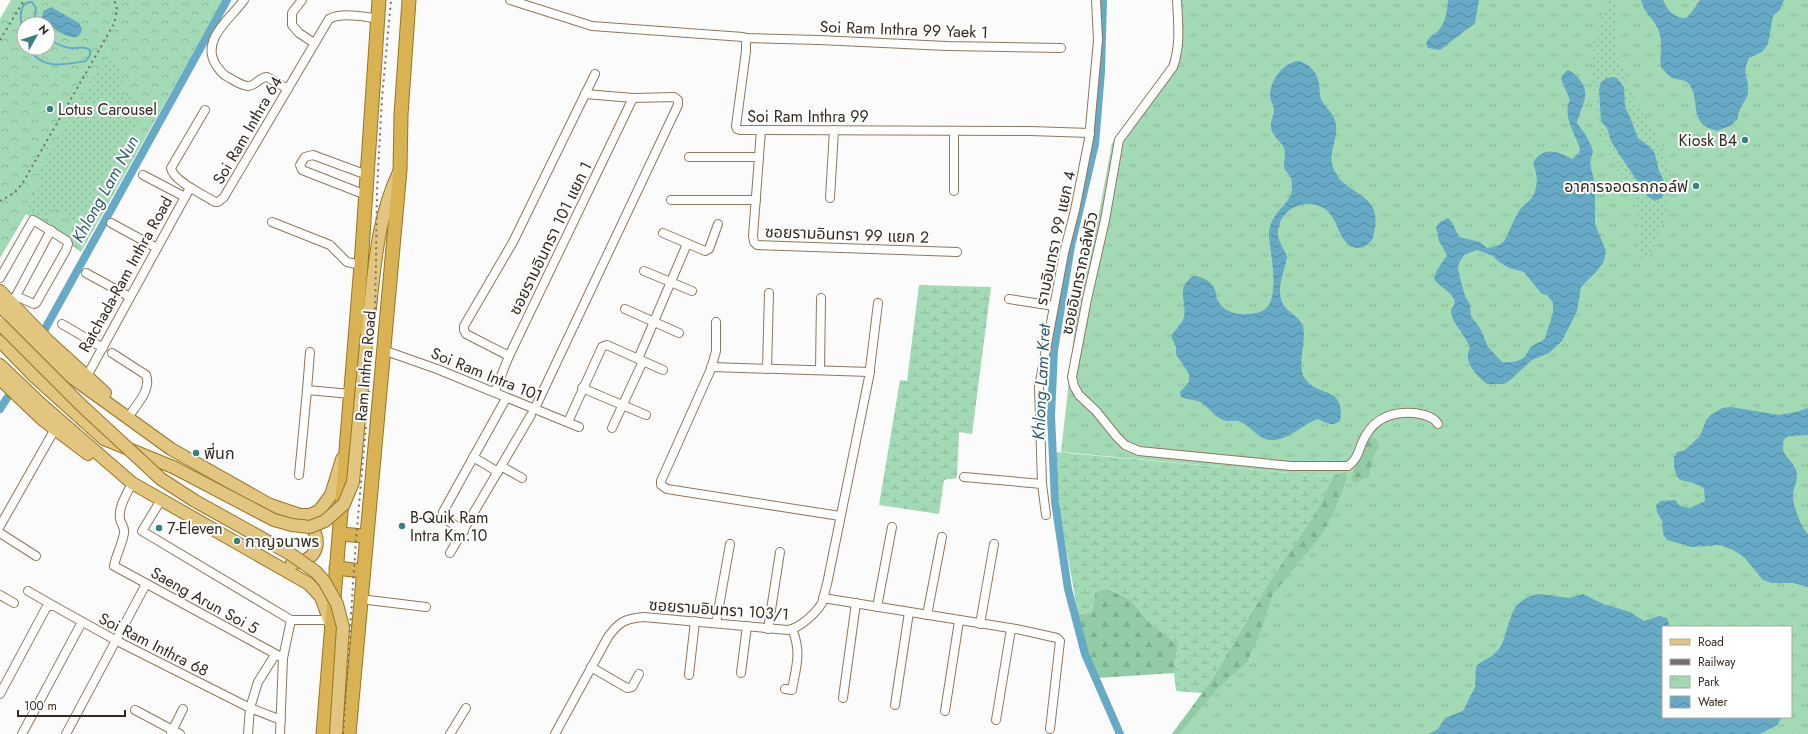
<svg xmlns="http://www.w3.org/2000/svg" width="1808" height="734" font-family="Jost,'Noto Sans Thai',sans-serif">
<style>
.grass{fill:url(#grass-tufts);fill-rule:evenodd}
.forest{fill:url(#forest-firs)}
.wetland{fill:url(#wetland-marsh)}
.park{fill:url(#park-crowns);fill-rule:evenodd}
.garden{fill:url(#garden-dots)}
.water{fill:url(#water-waves);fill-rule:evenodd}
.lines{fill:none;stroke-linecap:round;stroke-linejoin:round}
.stream{stroke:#67aac6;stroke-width:2}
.canal{stroke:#67aac6;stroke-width:8}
.minor-casing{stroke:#8f775d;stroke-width:10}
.primary-casing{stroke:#997525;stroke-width:14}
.trunk-casing{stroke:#997525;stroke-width:15}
.minor{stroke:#fff;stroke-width:8}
.primary{stroke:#e2c57e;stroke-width:12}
.trunk{stroke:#d8b253;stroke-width:13}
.rail{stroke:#766e68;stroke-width:2;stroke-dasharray:2 4;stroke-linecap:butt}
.primary-bridge-casing{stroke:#997525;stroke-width:14;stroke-linecap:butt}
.primary-bridge{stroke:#e2c57e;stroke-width:12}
.poi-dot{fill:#39817e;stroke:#fff;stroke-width:1.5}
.labels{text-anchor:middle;stroke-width:4;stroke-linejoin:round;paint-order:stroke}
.street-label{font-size:16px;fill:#34291f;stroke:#fff}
.poi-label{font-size:16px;fill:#34291f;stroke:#fff;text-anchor:start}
.water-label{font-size:17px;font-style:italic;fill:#265b70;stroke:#fff}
</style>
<defs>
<pattern id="grass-tufts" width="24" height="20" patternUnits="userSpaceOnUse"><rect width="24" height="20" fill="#a2dab6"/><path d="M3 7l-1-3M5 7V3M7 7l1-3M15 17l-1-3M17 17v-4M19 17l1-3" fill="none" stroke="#8cbb9c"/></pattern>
<pattern id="forest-firs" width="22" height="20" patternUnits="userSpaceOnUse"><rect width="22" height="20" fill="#91cca7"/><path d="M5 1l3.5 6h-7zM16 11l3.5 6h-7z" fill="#7eaf8f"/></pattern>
<pattern id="wetland-marsh" width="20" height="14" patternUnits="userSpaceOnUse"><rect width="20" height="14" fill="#a2dab6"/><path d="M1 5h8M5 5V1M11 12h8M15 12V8" fill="none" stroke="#8cbb9c"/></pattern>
<pattern id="park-crowns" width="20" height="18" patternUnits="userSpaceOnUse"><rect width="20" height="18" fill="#a2dab6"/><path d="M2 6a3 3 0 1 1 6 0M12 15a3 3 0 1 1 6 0" fill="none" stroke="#8cbb9c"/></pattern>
<pattern id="garden-dots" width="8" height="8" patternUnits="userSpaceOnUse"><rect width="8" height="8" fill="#a2dab6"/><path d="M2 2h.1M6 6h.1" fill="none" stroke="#8cbb9c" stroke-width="1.8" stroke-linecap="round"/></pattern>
<pattern id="water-waves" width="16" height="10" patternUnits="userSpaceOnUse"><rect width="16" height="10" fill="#67aac6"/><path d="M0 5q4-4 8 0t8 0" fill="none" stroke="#568aa0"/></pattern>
</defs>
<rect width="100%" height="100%" fill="#fbfbfb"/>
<path class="grass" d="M1180,0H1808V734H1172L1211,681L1333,477L1061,452L1077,308L1093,245L1112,143L1173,72C1187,51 1181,24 1180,0ZM1663,627H1791V717H1663Z"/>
<g class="forest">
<path d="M1369,438L1376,439L1379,446L1373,457L1369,477L1354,483L1351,479L1360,452Z"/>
<path d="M1345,472L1347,478L1335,510L1321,536L1273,594L1259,636L1247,662L1217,689L1179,734H1172L1211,681L1270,581L1316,513L1333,477Z"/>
<path d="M1106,588L1130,599L1151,624L1178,644L1174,673L1097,678L1086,652L1078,614L1092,612L1095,592Z"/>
</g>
<g class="wetland">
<path d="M919,285L991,287L972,434L959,432L957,478L944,480L939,514L879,505L900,380L907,381Z"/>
<path d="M1055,452L1333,477L1316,513L1270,581L1211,681L1202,693L1176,691L1174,673L1178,644L1151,624L1130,599L1106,588L1095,592L1092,612L1078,614L1060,513Z"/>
</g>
<path class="park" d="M11,0H223L81,252L26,214L0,258V19ZM24,24H48V48H24Z"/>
<g class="garden">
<path d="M1608,0H1616C1615,22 1615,48 1623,70C1632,99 1652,123 1664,151C1674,173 1670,211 1660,232C1655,243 1650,258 1641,266L1639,259V223L1634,199L1611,157L1598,123L1593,79L1594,40Z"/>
<path d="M105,57L125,69L118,78L127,83L121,88L120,95L133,98L135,105L145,112L80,225L53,207L44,219L26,206L39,183L37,175L39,168Z"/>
</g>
<g class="water">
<path d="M1448,0H1479L1475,23L1440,50L1428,48L1426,43C1429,37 1433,35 1438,31C1446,23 1447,11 1448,0Z"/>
<path d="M1641,0H1663C1668,11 1673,18 1686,18L1691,13L1700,0H1784L1780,10L1773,16L1768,44L1762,52L1749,58C1741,76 1749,75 1748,90C1748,101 1737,108 1738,119L1730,126L1717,131C1686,123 1702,101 1689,84C1685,79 1678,80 1672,78C1668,75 1664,71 1661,67C1659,55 1664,42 1658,29C1653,17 1645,15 1641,0Z"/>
<path d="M51,7L79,23L82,29C79,49 52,27 43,21L42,18L43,11Z"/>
<path d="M1298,61C1309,63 1318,73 1319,84C1320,89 1319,94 1321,99C1325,108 1335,114 1336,125C1338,138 1329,152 1332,164C1341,200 1389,187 1372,240C1367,246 1360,251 1351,246C1338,239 1338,218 1325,209C1304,196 1278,210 1278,234C1278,242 1285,250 1287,257C1285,271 1277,284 1281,299C1284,312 1300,315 1303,327C1307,340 1296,366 1305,379C1318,397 1346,386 1340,421C1331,427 1327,423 1318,419C1303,424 1291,438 1275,440C1258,442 1252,425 1238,421C1233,420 1228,422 1223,420C1214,416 1209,408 1202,403C1196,399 1187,400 1181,397L1180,392L1189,382V374L1176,354V347L1171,336C1175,330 1182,324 1184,317C1187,300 1175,289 1193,276C1203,277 1211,280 1215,290C1216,293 1216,296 1217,299C1224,316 1248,317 1262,311C1282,302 1270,253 1269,236C1268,212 1292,205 1292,188C1292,185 1292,179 1290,176C1288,172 1284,171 1284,166C1284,161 1286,154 1284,148C1281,141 1273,137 1271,128C1270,121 1274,116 1274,110C1274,105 1270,101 1270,96C1270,80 1283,63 1298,61Z"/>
<path d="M1568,70C1573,72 1576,75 1580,80C1592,95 1580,107 1577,123L1587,137L1593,151L1590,164L1595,184V224L1606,251L1604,261L1597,271L1581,287L1577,311L1562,341L1549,353L1532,360L1509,381L1504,384H1487C1477,376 1462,361 1470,348C1466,335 1450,322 1451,309C1464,297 1439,288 1434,279L1436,272L1447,255L1439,241L1436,227L1440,222L1448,218C1454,223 1455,230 1459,237L1480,242L1487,248C1494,247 1499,246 1504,241C1506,239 1515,217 1519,211C1526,200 1533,203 1536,187C1538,179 1536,170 1533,163C1543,146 1557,151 1572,159L1579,153L1580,148C1575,134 1562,115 1570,100L1561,79L1563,74ZM1477,250L1493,256L1499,262L1509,268L1524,272L1541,293L1548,296L1553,303V313L1545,338C1542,342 1538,342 1534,345C1529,347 1529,351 1526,355C1521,362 1510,363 1502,362L1488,347L1480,328L1471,316L1470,305L1465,296L1458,270L1459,263L1464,255Z"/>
<path d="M1613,77L1617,78L1624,87L1625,107L1629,115L1638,138L1651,148L1655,154L1659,171L1665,183V193L1661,198L1655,201L1648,197L1621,157L1612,143L1607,128L1601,121L1599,90L1601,82L1607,78Z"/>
<path d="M1731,407L1779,415L1796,412L1808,408V435L1789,436L1785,438C1777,454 1791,457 1796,470C1799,479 1794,486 1793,494C1792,503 1801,528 1808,534V587L1794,583H1772L1763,580L1744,557L1733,550L1720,545L1692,547L1667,540L1663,534L1662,521L1657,512L1656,505L1661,501L1675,500L1680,506L1690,508L1705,501L1704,488L1693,483L1680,480L1676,475L1674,466V457L1677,452L1685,450L1700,436L1706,420L1711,415L1722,408Z"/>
<path d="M1540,594L1569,598L1583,594L1603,604L1630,612L1644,621L1659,616L1667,618L1670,627H1663V717H1782L1777,725L1760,734H1429L1438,729L1445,718L1463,711L1475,687L1476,666C1484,659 1496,656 1501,646C1512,623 1507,599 1540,594Z"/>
</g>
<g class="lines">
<g class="stream">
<path d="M24,35C21,26 16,1 32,2L36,8L34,24"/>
<path d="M29,48C41,70 64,65 86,61L90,55V50C83,45 77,49 70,48C62,47 55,43 48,39"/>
</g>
<g class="canal">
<path d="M1103,0L1101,72L1095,144L1071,246L1054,350L1051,416L1055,502L1068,589L1085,654L1120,734"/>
<path d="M45,329L227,0"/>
<path d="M0,409L7,398"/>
</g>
<defs>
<g id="minor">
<path d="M244,0C231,18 200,40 216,65C219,69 221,73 226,76C232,79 241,86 248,86C256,86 259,77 267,77L288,89"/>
<path d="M302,0L292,13V25L299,33L314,43"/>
<path d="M510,0L592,26L743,37L746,38V51L736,126L737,129L740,130L1030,131L1090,133"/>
<path d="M1177,0C1178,22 1181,45 1173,67L1119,140L1105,220L1087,299L1072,377L1074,386L1079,395L1096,411L1117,437L1125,445L1139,451L1291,466H1348C1356,461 1358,453 1362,443C1371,421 1389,411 1414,413C1423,414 1433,416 1438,424"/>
<path d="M746,38L819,40L947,46L1061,48"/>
<path d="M205,110L171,168C173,181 204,195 215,202H218L224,197L329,19C342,12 363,17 377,18"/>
<path d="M761,130L753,236L754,242L757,245L957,252"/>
<path d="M954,131V191"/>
<path d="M689,157H759"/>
<path d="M143,175L185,197"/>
<path d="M366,195L302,170L300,165L305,157L313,155L367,175"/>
<path d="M830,198L834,130"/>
<path d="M671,200H756"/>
<path d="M272,222L330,245L347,262L361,265"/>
<path d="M111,223L157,248"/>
<path d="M663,233L705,251L709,249L718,224"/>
<path d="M644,271L692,291"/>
<path d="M86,273L130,297"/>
<path d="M0,278L33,220L67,241L68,244L66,250L36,303L34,304L16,296L10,301"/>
<path d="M16,296L51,230"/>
<path d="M1009,299L1054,306"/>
<path d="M625,309L679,333"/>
<path d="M716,322V351L711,369L661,481V485L667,489L840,516"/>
<path d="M62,324L103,348"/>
<path d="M383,350L437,369L579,427"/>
<path d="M112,353L146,375C152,389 136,406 128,417"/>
<path d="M509,356L466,334L464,330V326L513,242L595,74"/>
<path d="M638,359L687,244"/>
<path d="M711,367L870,372"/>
<path d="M767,369L769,293"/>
<path d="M820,370L821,298"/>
<path d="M87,376L190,188"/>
<path d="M582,388L646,415"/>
<path d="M307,390L310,352"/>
<path d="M495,391L509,356L633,98"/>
<path d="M535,408L678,105V100L674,97L633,98L585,94"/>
<path d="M568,422L602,347L607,345L663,370"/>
<path d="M612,428L643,361"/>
<path d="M473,457L498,472"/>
<path d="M501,466L522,478"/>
<path d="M299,475L307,390L351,394"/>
<path d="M964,477L1042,484"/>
<path d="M132,483C127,494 118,507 120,519C121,524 125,527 124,533C122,545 116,555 114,566L283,658"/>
<path d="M161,500L142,531L291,620H330"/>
<path d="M1046,515L1042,484L1039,387L1064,253L1075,210L1089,139L1098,40L1096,0"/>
<path d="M0,526L55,429"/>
<path d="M464,531L445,519L443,512L504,402"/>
<path d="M0,533L36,556"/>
<path d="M450,553L531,415"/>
<path d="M28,591L54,606"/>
<path d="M0,595L14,603"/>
<path d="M823,598L1016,629L1057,638L1060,641L1050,729"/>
<path d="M360,599L426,607"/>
<path d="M877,607L892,527"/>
<path d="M927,615L942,537"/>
<path d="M716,623L730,544"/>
<path d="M980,624L994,544"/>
<path d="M768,629L780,552"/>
<path d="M591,667L627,688L632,687L639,674"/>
<path d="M741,673L747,626"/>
<path d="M689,675L695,621"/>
<path d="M785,689L792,690C796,667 802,652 792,629"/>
<path d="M0,694L46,608L50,606H54L117,641L250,708L281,720"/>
<path d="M843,698L856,603"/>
<path d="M895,705L909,612"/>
<path d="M135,710L180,734"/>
<path d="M945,711L959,621"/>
<path d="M996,720L1011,629"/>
<path d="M171,733L183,709"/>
<path d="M22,734L82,622"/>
<path d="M66,734L146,584"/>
<path d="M248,734L250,708L258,682L275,655"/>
<path d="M280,734L283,658L291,620"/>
<path d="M450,734L466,708"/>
<path d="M555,734L608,637C619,622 624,619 643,617L788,630C800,628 816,613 822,603C824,597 825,590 827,584L869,377L878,303"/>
</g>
<g id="primary">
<path d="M0,291L49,342L105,393"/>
<path d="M0,306L70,376L171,449L270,505L300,515H310L319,511L331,495L342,459"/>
<path d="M367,334C374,279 375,222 399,172"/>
<path d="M0,341L34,376L104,439L173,467"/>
<path d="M0,365L42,405L132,483L309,584L321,597L331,625"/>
<path d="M0,379L43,420L88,454"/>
<path d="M292,563C319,562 325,537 305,520"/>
</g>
<g id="trunk">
<path d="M340,534L365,536"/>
<path d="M336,568L362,571"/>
<path d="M323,734L361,265L379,0"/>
<path d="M349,734L400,170L401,115L409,0"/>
</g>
</defs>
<use href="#minor" class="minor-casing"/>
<use href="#primary" class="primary-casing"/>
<use href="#trunk" class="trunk-casing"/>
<use href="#minor" class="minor"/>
<use href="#primary" class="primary"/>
<use href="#trunk" class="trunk"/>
<g class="rail">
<path d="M0,40L24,0"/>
<path d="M0,201L14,193L22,184L114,24L117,9L114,0"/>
<path d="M343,734L356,540L375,320L377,191L382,98L391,0"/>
</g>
<defs>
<g id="primary-bridge">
<path d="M0,324L82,406L161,479L195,501L292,555L316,572L324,581L337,604L343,627L336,734"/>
<path d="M173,467L274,520L292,525L310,527L325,521L344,504L353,482L367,334"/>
</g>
</defs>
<use href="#primary-bridge" class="primary-bridge-casing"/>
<use href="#primary-bridge" class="primary-bridge"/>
</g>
<g class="poi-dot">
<circle cx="50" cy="109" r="4"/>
<circle cx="1745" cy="140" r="4"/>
<circle cx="1696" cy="186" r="4"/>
<circle cx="196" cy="453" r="4"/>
<circle cx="402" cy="526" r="4"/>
<circle cx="159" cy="528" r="4"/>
<circle cx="237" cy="541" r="4"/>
</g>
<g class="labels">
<g class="street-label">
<text transform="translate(904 29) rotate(2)" y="6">Soi Ram Inthra 99 Yaek 1</text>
<text x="808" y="122">Soi Ram Inthra 99</text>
<text transform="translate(247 130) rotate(-60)" y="6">Soi Ram Inthra 64</text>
<text transform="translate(847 234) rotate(2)" y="6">ซอยรามอินทรา 99 แยก 2</text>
<text transform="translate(550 238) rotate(-64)" y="6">ซอยรามอินทรา 101 แยก 1</text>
<text transform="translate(1055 238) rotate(-78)" y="6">รามอินทรา 99 แยก 4</text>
<text transform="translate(1079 273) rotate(-78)" y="6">ซอยอินทรากอล์ฟวิว</text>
<text transform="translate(125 274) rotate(-61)" y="6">Ratchada-Ram Inthra Road</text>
<text transform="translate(365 366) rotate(-85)" y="6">Ram Inthra Road</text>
<text transform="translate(487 374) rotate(22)" y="6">Soi Ram Intra 101</text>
<text transform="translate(205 600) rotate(29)" y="6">Saeng Arun Soi 5</text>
<text transform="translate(719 609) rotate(4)" y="6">ซอยรามอินทรา 103/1</text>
<text transform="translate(154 644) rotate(27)" y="6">Soi Ram Inthra 68</text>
</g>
<g class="poi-label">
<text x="58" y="115">Lotus Carousel</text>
<text x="1737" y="146" text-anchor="end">Kiosk B4</text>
<text x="1688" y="192" text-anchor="end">อาคารจอดรถกอล์ฟ</text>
<text x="204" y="459">พี่นก</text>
<text x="410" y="523">B-Quik Ram<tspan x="410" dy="18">Intra Km.10</tspan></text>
<text x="167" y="534">7-Eleven</text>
<text x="245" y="547">กาญจนาพร</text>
</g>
<g class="water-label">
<text transform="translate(105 189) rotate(-61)" y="6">Khlong Lam Nun</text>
<text transform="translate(1041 382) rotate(-87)" y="6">Khlong Lam Kret</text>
</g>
</g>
<rect x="1662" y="626" width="130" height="92" fill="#ffffff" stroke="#aea9a5"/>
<rect x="1670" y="639" width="20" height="6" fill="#e2c57e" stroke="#aea9a5"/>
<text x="1698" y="646" font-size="12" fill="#34291f">Road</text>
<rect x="1670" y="659" width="20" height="6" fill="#766e68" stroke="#aea9a5"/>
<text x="1698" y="666" font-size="12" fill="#34291f">Railway</text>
<rect x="1670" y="676" width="20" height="12" fill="url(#park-crowns)" stroke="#aea9a5"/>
<text x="1698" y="686" font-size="12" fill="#34291f">Park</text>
<rect x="1670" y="696" width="20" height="12" fill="url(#water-waves)" stroke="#aea9a5"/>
<text x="1698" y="706" font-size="12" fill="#34291f">Water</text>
<g transform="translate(36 36) rotate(51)"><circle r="19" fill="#ffffff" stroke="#aea9a5"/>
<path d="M0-3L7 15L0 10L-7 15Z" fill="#39817e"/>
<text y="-6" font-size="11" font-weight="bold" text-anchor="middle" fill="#34291f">N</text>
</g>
<path d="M18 710v6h107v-6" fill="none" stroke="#34291f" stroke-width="2"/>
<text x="24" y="710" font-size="12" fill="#34291f" stroke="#ffffff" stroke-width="3" paint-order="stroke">100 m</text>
</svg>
